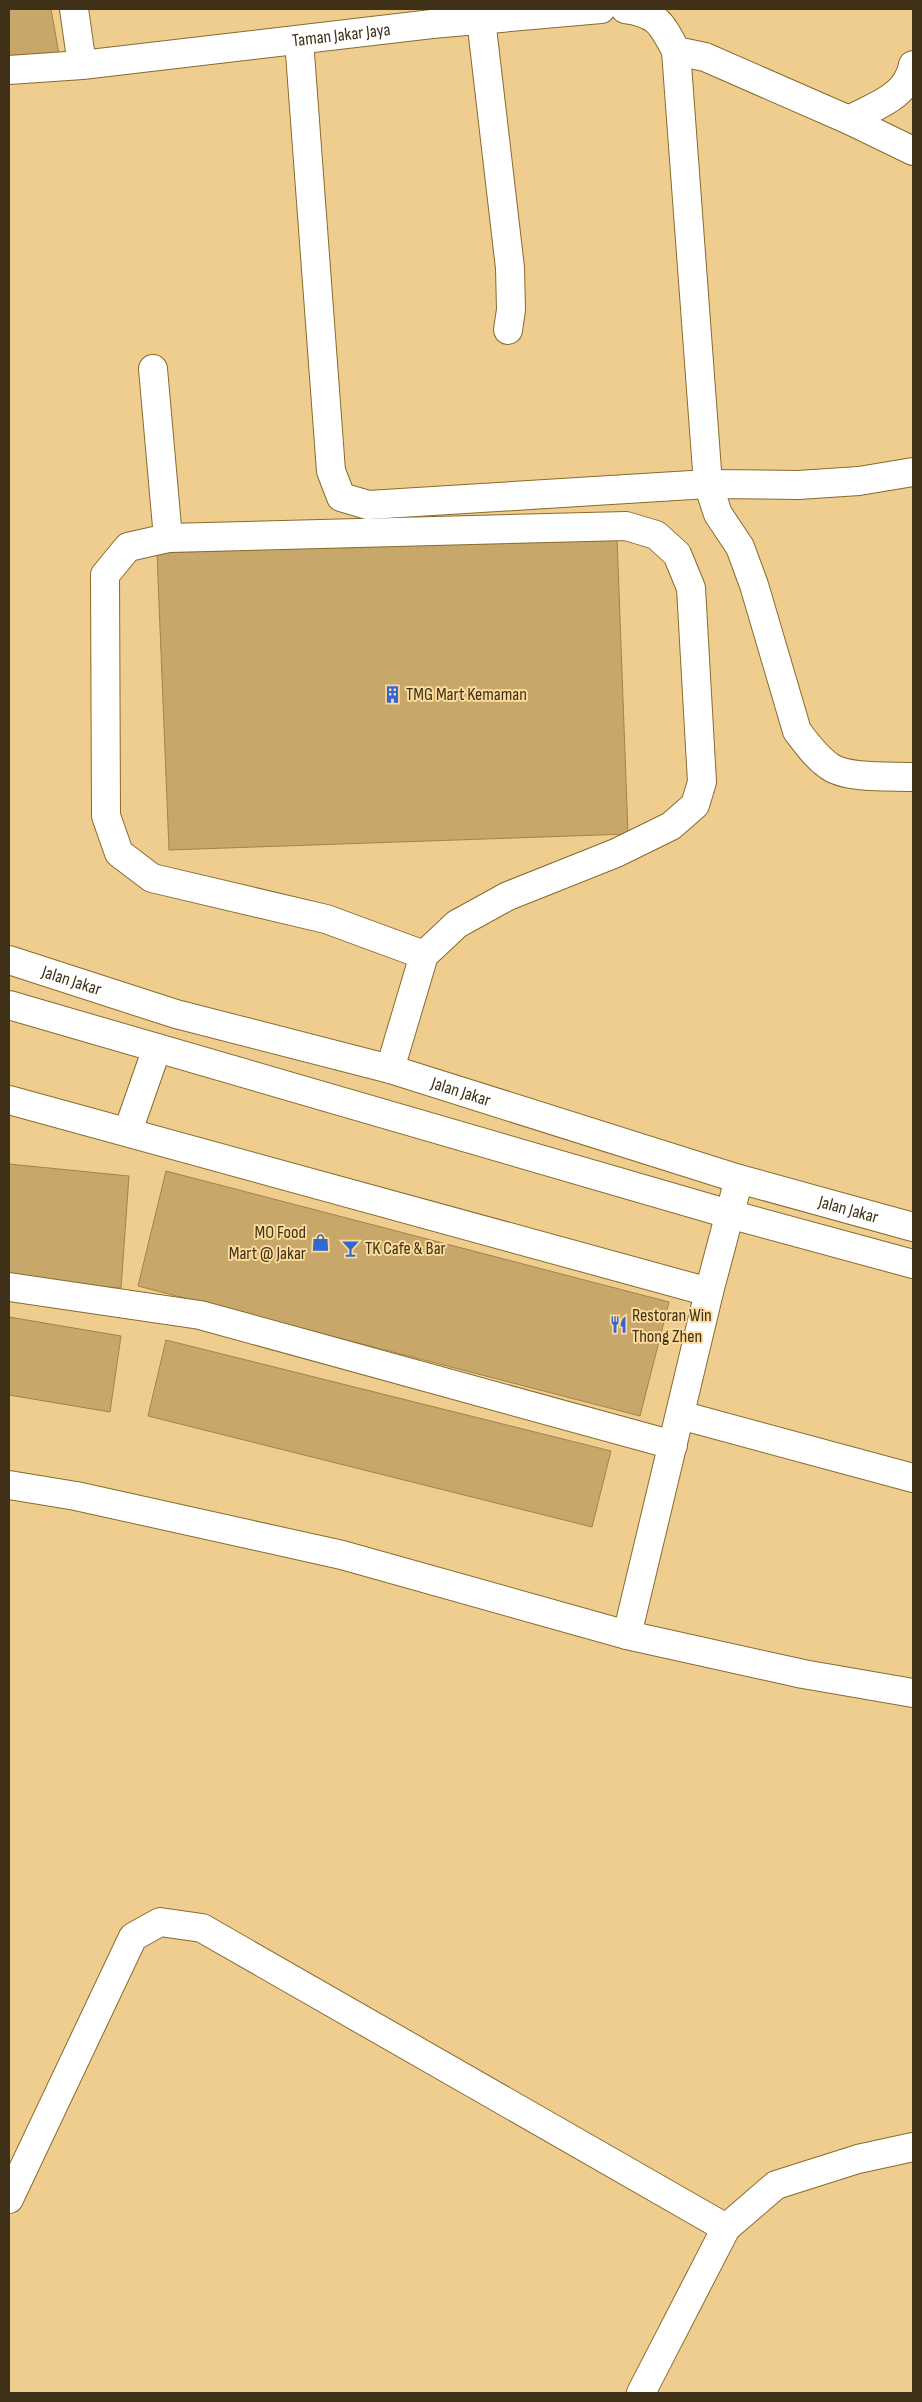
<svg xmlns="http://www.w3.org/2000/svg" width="922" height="2402" font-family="'Sofia Sans Condensed',sans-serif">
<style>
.building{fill:#c8a76a;stroke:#a38447}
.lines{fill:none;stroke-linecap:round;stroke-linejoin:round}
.minor-casing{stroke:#896b2d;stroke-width:30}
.major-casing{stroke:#896b2d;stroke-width:30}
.minor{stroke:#fff;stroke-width:28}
.major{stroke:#fff;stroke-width:28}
.labels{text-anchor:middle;stroke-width:4;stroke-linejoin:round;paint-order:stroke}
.street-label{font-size:18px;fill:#3e3118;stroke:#fcda9b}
.poi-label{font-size:18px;fill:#3e3118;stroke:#fcda9b;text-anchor:start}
</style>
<rect width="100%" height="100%" fill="#eecd8e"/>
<g class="building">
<path d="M9,9H51L59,54L9,62Z"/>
<path d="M617,537L628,834L169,850L157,553Z"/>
<path d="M9,1164L129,1176L121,1288L9,1280Z"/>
<path d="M166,1171L669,1302L640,1416L138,1286Z"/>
<path d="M9,1317L121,1336L110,1412L9,1395Z"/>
<path d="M166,1340L611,1451L592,1527L148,1416Z"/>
</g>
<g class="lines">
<defs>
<g id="minor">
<path d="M74,9L82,65"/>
<path d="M625,9C657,13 662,24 676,51L708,484L718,514L740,547L754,585L797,731C806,743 816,757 829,766C846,779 891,776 913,777"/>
<path d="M481,19L510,268L511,310L508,330"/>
<path d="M299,40L331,471L341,497L368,505L708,484L798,485L859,481L913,472"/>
<path d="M676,51L705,57L849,120C874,106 907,98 913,65"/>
<path id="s1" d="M9,70L82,65L432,24L601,9"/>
<path d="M849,120L913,151"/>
<path d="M153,369L168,538"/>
<path d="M390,1069L424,955L457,924L508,896L616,853L671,826L695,805L702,782L691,588L677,554L656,535L626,526L168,538L128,547L105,575L106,816L119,853L152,878L326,919L424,955"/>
<path d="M9,1100L709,1292"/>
<path d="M128,1131L157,1048"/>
<path d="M9,1287L200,1315L673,1445"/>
<path d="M680,1415L913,1478"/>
<path d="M9,1485L76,1496L342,1555L627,1635L803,1674L913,1693"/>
<path d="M627,1635L709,1292L739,1179"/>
<path d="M9,2199L133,1937L160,1922L202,1928L726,2228"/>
<path d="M641,2393L726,2228L776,2185L858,2159L913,2147"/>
</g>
<g id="major">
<path id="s2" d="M9,960L176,1014L390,1069L739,1179L913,1227"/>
<path d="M9,1005L729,1214L913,1264"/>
</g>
</defs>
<use href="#minor" class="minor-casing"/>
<use href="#major" class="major-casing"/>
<use href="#minor" class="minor"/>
<use href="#major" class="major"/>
</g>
<defs>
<symbol id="building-bare" viewBox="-9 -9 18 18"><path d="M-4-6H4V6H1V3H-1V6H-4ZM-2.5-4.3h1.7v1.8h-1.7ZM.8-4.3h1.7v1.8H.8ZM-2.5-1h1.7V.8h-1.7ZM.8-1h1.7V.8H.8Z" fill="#3266d5" stroke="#fcda9b" stroke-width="2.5" paint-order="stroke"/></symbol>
<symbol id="shop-bare" viewBox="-9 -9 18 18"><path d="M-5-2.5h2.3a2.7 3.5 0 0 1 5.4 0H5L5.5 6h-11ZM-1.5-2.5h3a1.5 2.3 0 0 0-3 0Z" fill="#3266d5" stroke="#fcda9b" stroke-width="2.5" paint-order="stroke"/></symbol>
<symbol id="bar-bare" viewBox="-9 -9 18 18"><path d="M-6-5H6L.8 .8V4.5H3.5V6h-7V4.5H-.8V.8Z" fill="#3266d5" stroke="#fcda9b" stroke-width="2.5" paint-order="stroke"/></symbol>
<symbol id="restaurant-bare" viewBox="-9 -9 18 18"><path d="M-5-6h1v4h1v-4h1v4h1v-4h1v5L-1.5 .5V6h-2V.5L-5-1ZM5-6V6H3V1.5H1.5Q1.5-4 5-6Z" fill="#3266d5" stroke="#fcda9b" stroke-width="2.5" paint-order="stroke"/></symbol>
</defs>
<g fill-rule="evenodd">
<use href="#building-bare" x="380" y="682" width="25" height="25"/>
<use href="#shop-bare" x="308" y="1230" width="25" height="25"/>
<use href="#bar-bare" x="338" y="1236" width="25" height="25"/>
<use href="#restaurant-bare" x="606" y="1312" width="25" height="25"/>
</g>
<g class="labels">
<g class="street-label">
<text dy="6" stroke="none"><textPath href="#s1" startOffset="334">Taman Jakar Jaya</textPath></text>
<text dy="6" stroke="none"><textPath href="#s2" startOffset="66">Jalan Jakar</textPath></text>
<text dy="6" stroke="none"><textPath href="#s2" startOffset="471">Jalan Jakar</textPath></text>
<text dy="6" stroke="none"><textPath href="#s2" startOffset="876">Jalan Jakar</textPath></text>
</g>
<g class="poi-label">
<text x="406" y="700">TMG Mart Kemaman</text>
<text x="306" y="1238" text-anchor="end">MO Food<tspan x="306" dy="21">Mart @ Jakar</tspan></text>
<text x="365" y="1254">TK Cafe &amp; Bar</text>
<text x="632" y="1321">Restoran Win<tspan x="632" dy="21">Thong Zhen</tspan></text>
</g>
</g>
<rect width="922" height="2402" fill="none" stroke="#3e3118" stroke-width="20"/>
</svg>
